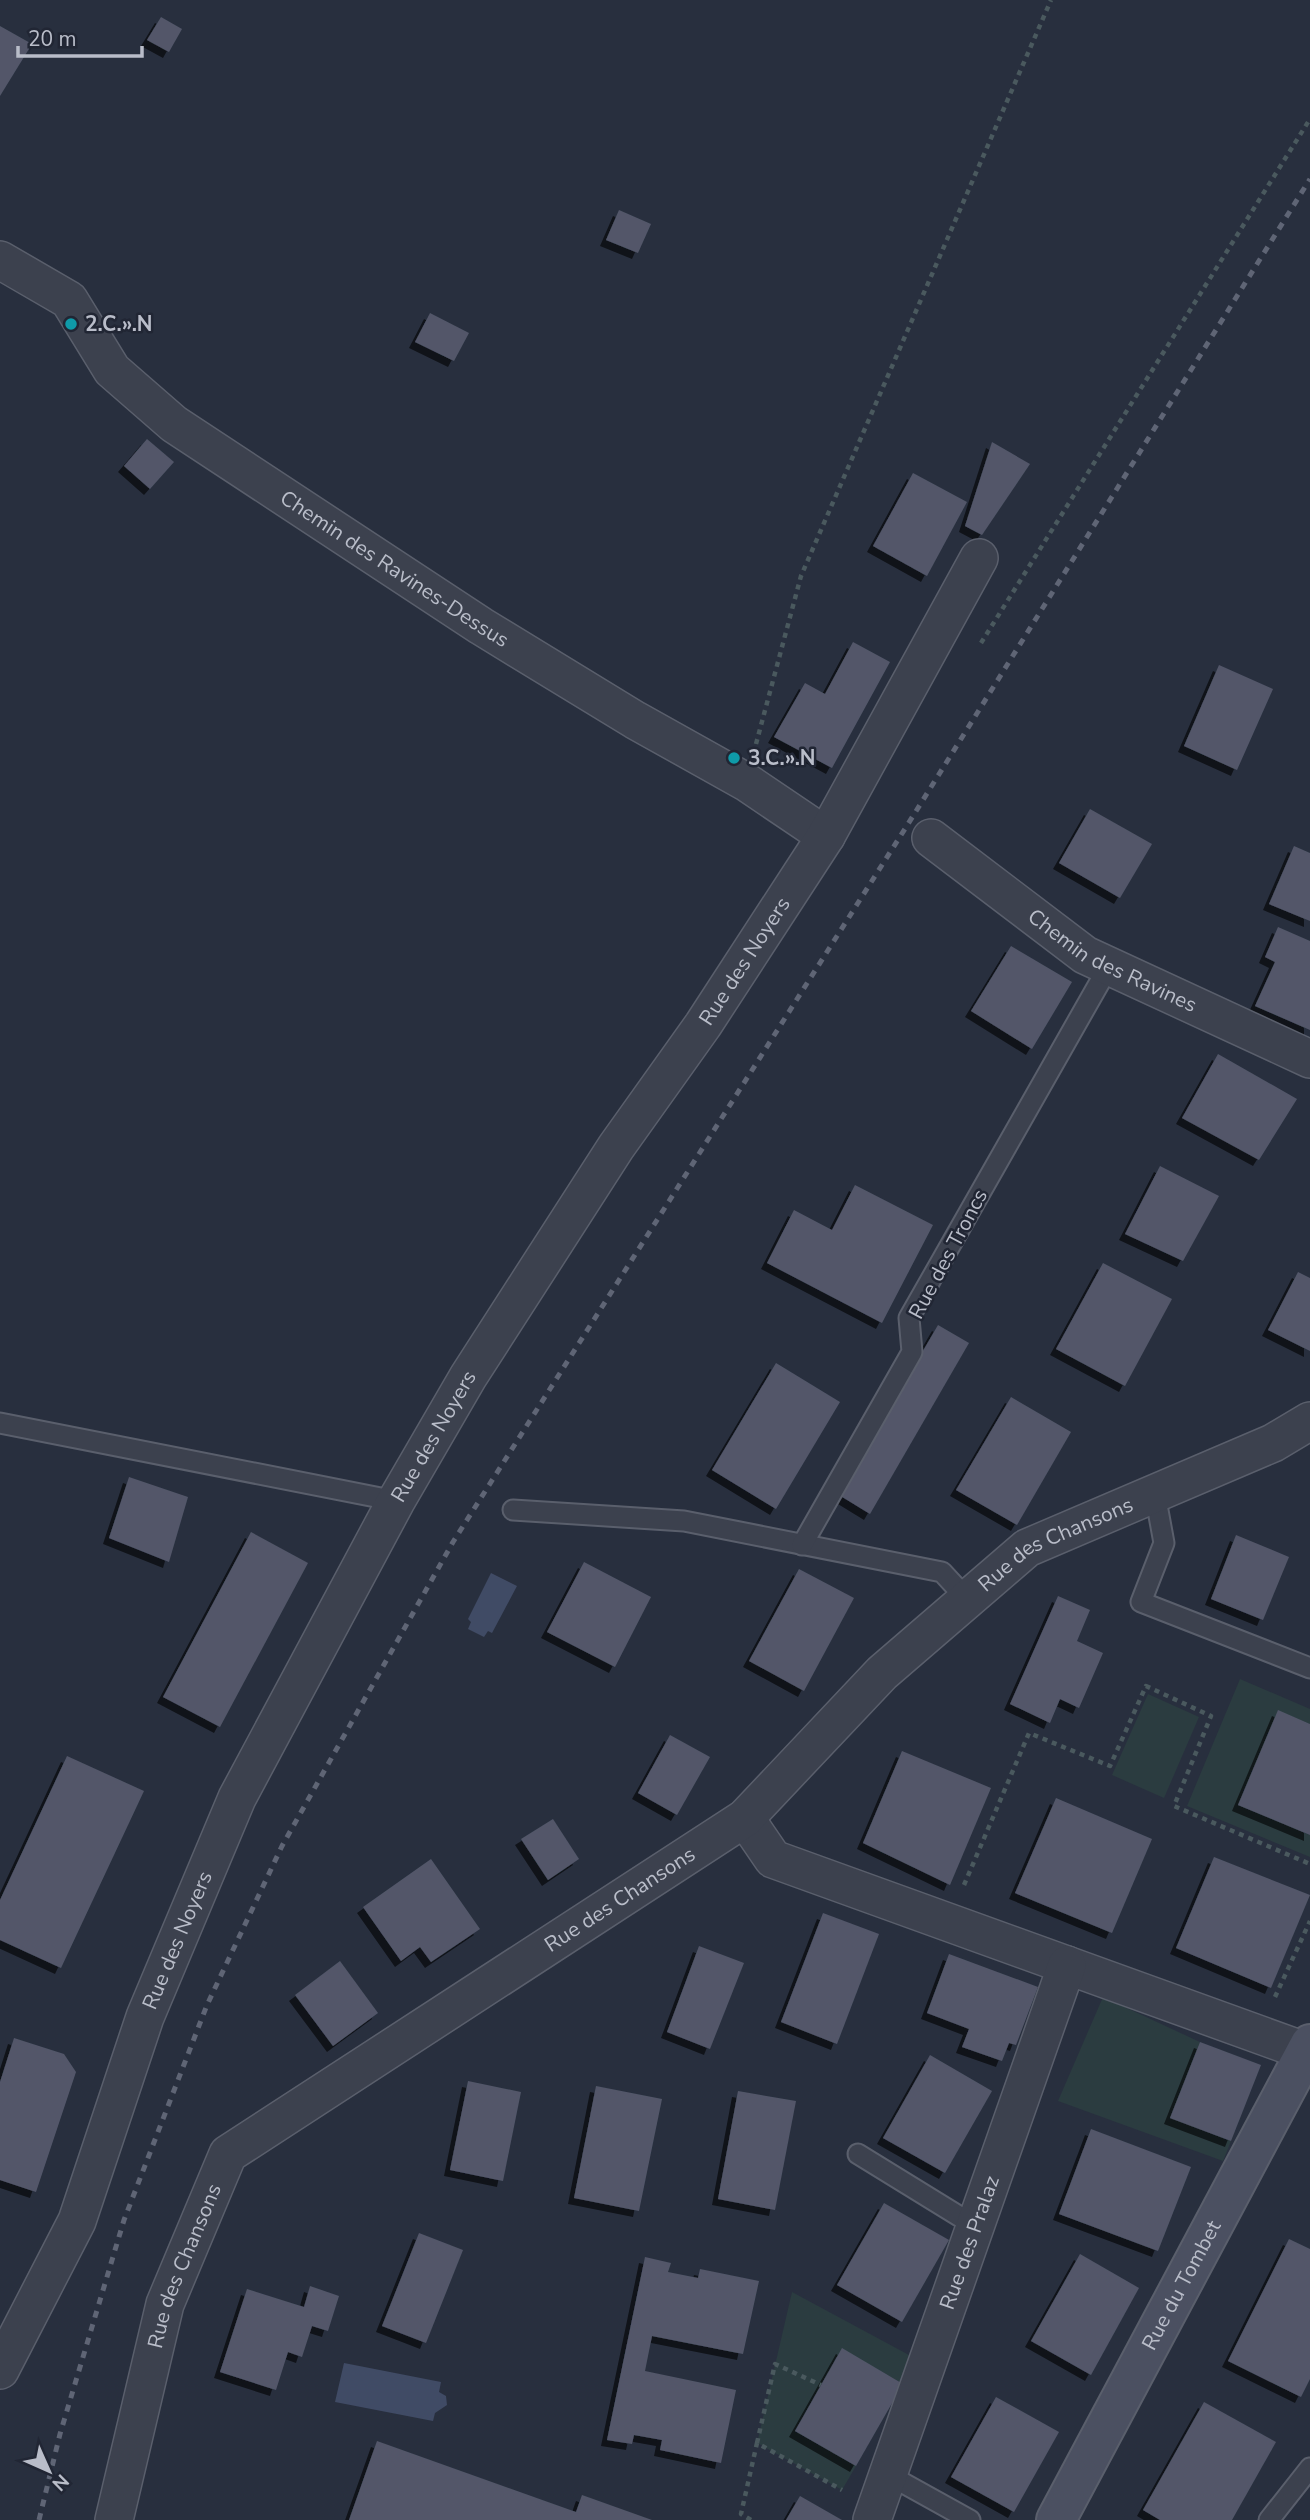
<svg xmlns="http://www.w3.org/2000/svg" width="1310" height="2520" font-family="'Nunito Sans',sans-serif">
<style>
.green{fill:#2b3c40}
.water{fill:#404b65}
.building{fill:#525769;filter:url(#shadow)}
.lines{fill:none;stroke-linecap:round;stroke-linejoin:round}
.lane-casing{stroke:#5a5f6c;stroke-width:23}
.street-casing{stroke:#5a5f6c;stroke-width:40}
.secondary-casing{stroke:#5a5f6c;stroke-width:42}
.path{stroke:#4a595e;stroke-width:4.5;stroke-dasharray:5 5;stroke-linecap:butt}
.lane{stroke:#3c414e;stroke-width:19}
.street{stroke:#3c414e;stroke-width:37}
.secondary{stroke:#4b5061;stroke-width:38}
.rail{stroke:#5f6575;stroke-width:5;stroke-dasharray:7 7;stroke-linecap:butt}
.culture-dot{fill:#0f9aa8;stroke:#212634;stroke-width:2.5}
.labels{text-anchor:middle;stroke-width:5;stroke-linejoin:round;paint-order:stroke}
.poi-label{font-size:21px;font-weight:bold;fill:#b9bdc9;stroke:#212634;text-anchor:start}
.street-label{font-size:21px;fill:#b9bdc9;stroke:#212634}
</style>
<defs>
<filter id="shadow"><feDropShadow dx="-6" dy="6" stdDeviation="0" flood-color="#0009"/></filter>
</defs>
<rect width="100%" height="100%" fill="#282f3e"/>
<g class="green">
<path d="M1240,1679L1310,1709V1724L1278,1711L1239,1805L1310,1835V1857L1187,1806Z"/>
<path d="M1148,1694L1199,1717L1164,1798L1112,1775Z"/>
<path d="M1103,1997L1200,2042L1171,2118L1231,2141L1223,2161L1058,2101Z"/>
<path d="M792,2292L909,2355L903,2384L842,2349L795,2430L856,2466L842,2490L757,2443Z"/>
</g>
<g class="water">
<path d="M491,1573L517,1586L492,1633L488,1631L484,1637L468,1629L471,1622L468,1619Z"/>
<path d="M344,2363L441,2382L439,2392L446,2396L447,2405L435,2413L433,2421L335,2402Z"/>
</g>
<g class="building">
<path d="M161,17L182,29L169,52L147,40Z"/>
<path d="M0,26L32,44L0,96Z"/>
<path d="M619,210L651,224L638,253L606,240Z"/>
<path d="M430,313L469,333L454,361L415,342Z"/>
<path d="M147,439L174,462L150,489L124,466Z"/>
<path d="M992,442L1030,464L982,535L965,526Z"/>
<path d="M913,473L967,502L927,576L873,546Z"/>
<path d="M853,642L890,662L832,768L774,737L805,683L825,694Z"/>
<path d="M1219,665L1273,689L1237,770L1184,746Z"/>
<path d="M1090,809L1152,844L1120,898L1059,863Z"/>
<path d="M1294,846L1310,853V921L1269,904Z"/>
<path d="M1278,927L1310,941V1030L1255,1006L1275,962L1265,957Z"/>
<path d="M1011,946L1072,982L1032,1049L971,1011Z"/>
<path d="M1218,1054L1297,1099L1259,1160L1182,1118Z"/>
<path d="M1160,1166L1219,1196L1183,1261L1125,1234Z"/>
<path d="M855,1185L933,1225L882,1323L767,1263L794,1210L832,1230Z"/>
<path d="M1103,1263L1172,1299L1125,1386L1056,1349Z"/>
<path d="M1298,1272L1310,1278V1351L1268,1330Z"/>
<path d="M938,1325L969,1343L870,1514L839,1495Z"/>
<path d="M776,1363L840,1402L776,1509L712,1470Z"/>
<path d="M1011,1397L1071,1432L1017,1525L956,1490Z"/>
<path d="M129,1477L188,1497L169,1562L109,1538Z"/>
<path d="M251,1532L308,1563L220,1727L163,1697Z"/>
<path d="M1236,1535L1289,1557L1263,1620L1211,1599Z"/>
<path d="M584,1562L651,1597L615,1667L547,1632Z"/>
<path d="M799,1569L854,1598L804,1691L749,1661Z"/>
<path d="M1058,1596L1090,1610L1077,1641L1103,1653L1079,1708L1060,1699L1050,1723L1010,1704Z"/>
<path d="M1278,1710L1310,1724V1835L1238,1805Z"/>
<path d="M670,1735L710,1757L677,1815L638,1793Z"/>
<path d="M902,1751L991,1788L950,1885L863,1843Z"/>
<path d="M67,1756L144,1791L61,1968L0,1940V1900Z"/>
<path d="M1056,1798L1152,1839L1112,1933L1015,1893Z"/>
<path d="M553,1819L579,1859L548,1880L521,1839Z"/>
<path d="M1214,1857L1310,1895L1271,1988L1176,1948Z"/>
<path d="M431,1859L480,1929L431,1962L420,1947L401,1961L363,1907Z"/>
<path d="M823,1913L879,1934L837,2044L781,2022Z"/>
<path d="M699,1946L744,1963L710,2049L667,2032Z"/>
<path d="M949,1954L1038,1987L1016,2045L1009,2043L1002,2061L962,2047L969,2029L927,2013Z"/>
<path d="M340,1961L378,2013L333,2046L295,1995Z"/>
<path d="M14,2038L64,2054L76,2072L36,2192L0,2180V2082Z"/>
<path d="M1200,2042L1261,2065L1231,2141L1170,2118Z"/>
<path d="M930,2055L992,2091L945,2173L883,2138Z"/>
<path d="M468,2081L521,2092L503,2181L450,2170Z"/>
<path d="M596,2086L662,2099L639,2211L574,2198Z"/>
<path d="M738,2091L796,2101L775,2210L718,2199Z"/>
<path d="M1091,2129L1191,2167L1158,2251L1059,2214Z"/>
<path d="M884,2203L949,2240L902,2322L837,2285Z"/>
<path d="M419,2233L463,2250L426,2343L382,2326Z"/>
<path d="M1289,2239L1310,2249V2379L1301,2397L1228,2361Z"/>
<path d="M1080,2254L1139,2288L1091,2375L1031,2341Z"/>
<path d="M645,2257L671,2263L668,2272L698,2278L700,2269L759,2281L743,2354L652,2336L645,2371L736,2390L721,2463L660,2450L662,2440L634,2435L632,2444L607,2440Z"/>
<path d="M310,2286L339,2296L328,2331L312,2326L302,2357L288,2352L276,2390L220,2372L247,2289L304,2307Z"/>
<path d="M842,2348L903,2384L856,2466L795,2431Z"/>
<path d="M996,2397L1059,2432L1014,2512L951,2477Z"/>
<path d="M1204,2402L1276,2442L1232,2520H1160L1143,2510Z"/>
<path d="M377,2441L576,2512L582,2495L652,2520H349Z"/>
<path d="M800,2496L842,2520H786Z"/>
</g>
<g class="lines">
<defs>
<g id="lane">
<path d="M0,1423L396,1501"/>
<path d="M1155,1494L1164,1543L1141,1602L1310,1668"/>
<path d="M513,1510L684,1521L942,1572L966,1598"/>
<path d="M802,1545L912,1352L909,1318L1109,966"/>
<path d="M858,2154L975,2226"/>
<path d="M887,2474L970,2520"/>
<path d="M1269,2520L1310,2468"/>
</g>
<g id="street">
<path id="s1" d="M0,260L69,300L112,370L174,424L481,626L635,720L746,782L826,836"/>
<path id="s2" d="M931,838L1085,955L1310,1059"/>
<path d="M745,1818L773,1859L1310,2053"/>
<path id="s3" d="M0,2370L77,2221L145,2017L237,1798L396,1501L468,1377L616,1147L703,1025L826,836L979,558"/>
<path id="s4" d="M114,2520L165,2304L228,2154L745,1818L882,1673L1027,1548L1273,1443L1310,1421"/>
<path id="s5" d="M872,2520L1067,1965"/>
</g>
<g id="secondary">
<path id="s6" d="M1056,2520L1310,2044"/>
</g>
</defs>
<use href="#lane" class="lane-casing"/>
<use href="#street" class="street-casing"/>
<use href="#secondary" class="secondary-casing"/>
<g class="path">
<path d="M981,643L1310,119"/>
<path d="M756,744L801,576L1051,0"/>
<path d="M964,1885L1029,1733L1110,1766L1146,1686L1211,1716L1174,1806L1310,1864"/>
<path d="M1275,1997L1310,1921"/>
<path d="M757,2443L775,2364L821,2385"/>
<path d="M751,2520L741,2514L757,2443L842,2490"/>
</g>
<use href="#lane" class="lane"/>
<use href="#street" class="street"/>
<use href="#secondary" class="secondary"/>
<path class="rail" d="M39,2520L60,2434L124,2220L207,2005L282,1846L453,1542L908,824L1310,179"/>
</g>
<g class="culture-dot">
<circle cx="71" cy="324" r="7"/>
<circle cx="734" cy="758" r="7"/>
</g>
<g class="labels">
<g class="poi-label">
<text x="85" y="331">2.C.».N</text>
<text x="748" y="765">3.C.».N</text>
</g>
<g class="street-label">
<text dy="7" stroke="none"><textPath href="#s1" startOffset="508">Chemin des Ravines-Dessus</textPath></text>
<text dy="7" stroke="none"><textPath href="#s2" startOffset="220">Chemin des Ravines</textPath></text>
<text dy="7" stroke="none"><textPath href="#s3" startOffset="1600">Rue des Noyers</textPath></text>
<text transform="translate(948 1254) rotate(-62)" y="7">Rue des Troncs</text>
<text dy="7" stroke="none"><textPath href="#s3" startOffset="1032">Rue des Noyers</textPath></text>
<text dy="7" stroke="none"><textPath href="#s4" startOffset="1419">Rue des Chansons</textPath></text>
<text dy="7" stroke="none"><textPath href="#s4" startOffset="852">Rue des Chansons</textPath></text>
<text dy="7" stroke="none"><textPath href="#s3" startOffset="466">Rue des Noyers</textPath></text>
<text dy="7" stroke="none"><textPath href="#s5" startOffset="294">Rue des Pralaz</textPath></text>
<text dy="7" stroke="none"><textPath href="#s4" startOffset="264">Rue des Chansons</textPath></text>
<text dy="7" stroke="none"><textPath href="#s6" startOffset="266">Rue du Tombet</textPath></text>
</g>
</g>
<g transform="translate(49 2471) rotate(135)" stroke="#212634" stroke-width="5" paint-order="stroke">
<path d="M0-5L12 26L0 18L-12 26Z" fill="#b9bdc9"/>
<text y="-10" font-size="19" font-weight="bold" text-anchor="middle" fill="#b9bdc9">N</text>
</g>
<path d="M18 46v10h124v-10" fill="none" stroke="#b9bdc9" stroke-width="3.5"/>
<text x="28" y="46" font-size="21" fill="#b9bdc9" stroke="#212634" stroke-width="5" paint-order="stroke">20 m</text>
</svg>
